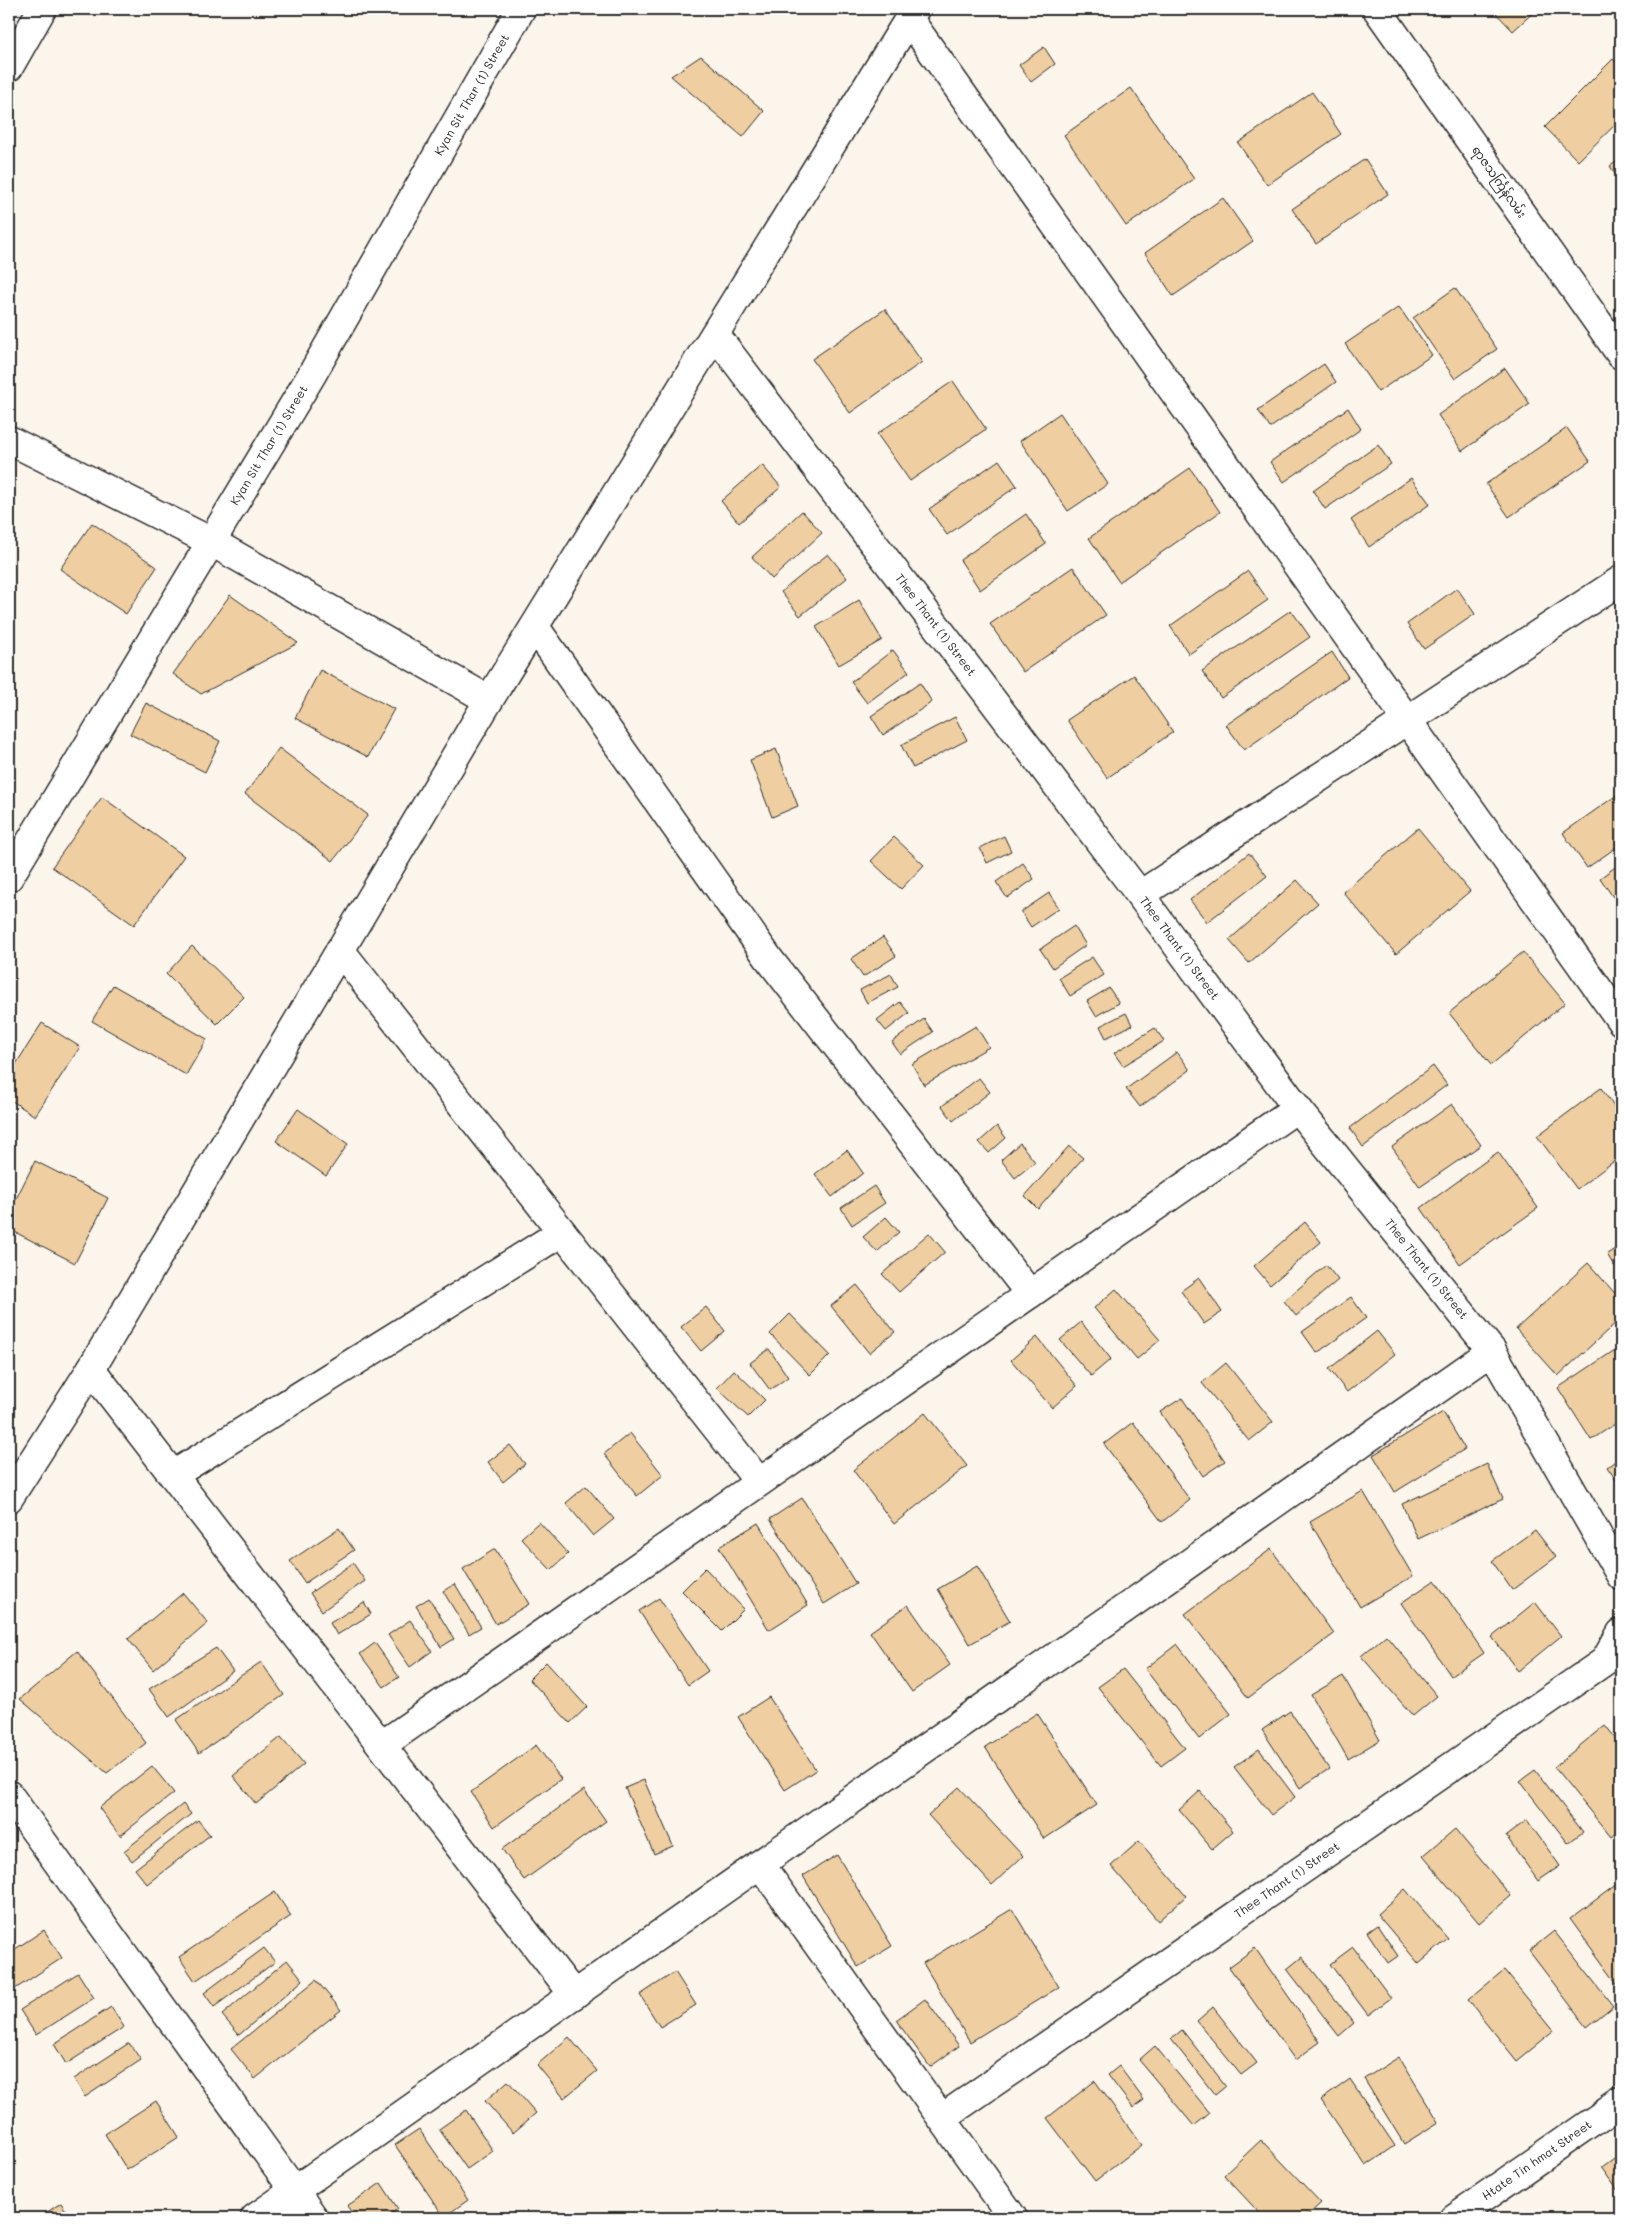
<svg xmlns="http://www.w3.org/2000/svg" width="1630" height="2227" font-family="Mali,'Noto Sans Myanmar',sans-serif">
<style>
.building{fill:#efcfa1;stroke:#2b2b2b}
.lines{fill:none;stroke-linecap:round;stroke-linejoin:round}
.minor-casing{stroke:#2b2b2b;stroke-width:31}
.major-casing{stroke:#2b2b2b;stroke-width:31}
.minor{stroke:#fff;stroke-width:28}
.major{stroke:#fff;stroke-width:28}
.labels{text-anchor:middle;stroke-width:4.5;stroke-linejoin:round;paint-order:stroke}
.street-label{font-size:12px;fill:#2b2b2b;stroke:#fff}
</style>
<rect width="100%" height="100%" fill="#fcf5ec"/>
<filter id="ink" filterUnits="userSpaceOnUse"><feTurbulence type="fractalNoise" baseFrequency=".02" numOctaves="2"/><feDisplacementMap in="SourceGraphic" scale="10" xChannelSelector="R" yChannelSelector="G"/><feConvolveMatrix kernelMatrix="1 2 1 2 8 2 1 2 1" color-interpolation-filters="sRGB"/></filter>
<g filter="url(#ink)">
<g class="building">
<path d="M1501,9H1537L1513,31L1496,13Z"/>
<path d="M1044,47L1055,64L1031,82L1019,65Z"/>
<path d="M701,56L764,111L743,137L671,76Z"/>
<path d="M1613,59L1621,67V119L1578,161L1545,127Z"/>
<path d="M1131,88L1194,179L1126,226L1064,135Z"/>
<path d="M1312,92L1341,134L1267,185L1238,143Z"/>
<path d="M1365,159L1388,194L1316,244L1292,209Z"/>
<path d="M1621,159V184L1610,166Z"/>
<path d="M1223,198L1253,241L1173,296L1145,253Z"/>
<path d="M1455,288L1497,349L1455,379L1413,318Z"/>
<path d="M1399,307L1432,355L1378,392L1345,344Z"/>
<path d="M885,309L922,362L850,413L812,359Z"/>
<path d="M1324,364L1336,382L1270,428L1258,410Z"/>
<path d="M1505,368L1530,404L1462,451L1438,415Z"/>
<path d="M953,381L986,429L910,481L877,434Z"/>
<path d="M1348,408L1361,429L1284,482L1270,462Z"/>
<path d="M1060,413L1108,484L1068,511L1020,441Z"/>
<path d="M1567,428L1590,461L1509,517L1486,484Z"/>
<path d="M1378,445L1391,464L1325,509L1313,491Z"/>
<path d="M999,460L1017,486L947,535L929,509Z"/>
<path d="M762,465L781,487L739,523L721,501Z"/>
<path d="M1190,468L1220,512L1119,582L1089,538Z"/>
<path d="M1411,478L1430,504L1369,547L1351,520Z"/>
<path d="M802,511L822,533L772,579L752,557Z"/>
<path d="M1026,514L1046,544L980,590L960,560Z"/>
<path d="M92,523L157,567L126,614L60,569Z"/>
<path d="M828,554L847,578L800,616L781,592Z"/>
<path d="M1073,567L1106,615L1023,672L990,624Z"/>
<path d="M1248,571L1268,600L1189,654L1170,626Z"/>
<path d="M1457,588L1475,614L1424,649L1407,624Z"/>
<path d="M230,595L298,643L201,694L173,674Z"/>
<path d="M859,600L882,640L839,665L816,627Z"/>
<path d="M1291,610L1310,637L1221,698L1202,671Z"/>
<path d="M893,650L909,672L867,703L851,682Z"/>
<path d="M1332,652L1348,677L1244,750L1226,725Z"/>
<path d="M320,670L394,709L368,757L295,718Z"/>
<path d="M1134,675L1173,732L1107,778L1067,720Z"/>
<path d="M920,683L932,702L883,735L871,716Z"/>
<path d="M146,703L220,741L205,772L130,734Z"/>
<path d="M955,717L967,740L913,768L901,745Z"/>
<path d="M279,748L368,815L333,861L245,794Z"/>
<path d="M776,749L798,806L772,817L750,760Z"/>
<path d="M1621,792V844L1587,868L1563,833Z"/>
<path d="M102,797L184,856L134,925L52,867Z"/>
<path d="M1418,828L1470,891L1396,954L1343,892Z"/>
<path d="M1004,836L1011,851L987,863L980,848Z"/>
<path d="M894,837L924,865L901,889L871,861Z"/>
<path d="M1249,853L1267,876L1207,922L1190,900Z"/>
<path d="M1023,863L1034,879L1007,898L996,882Z"/>
<path d="M1621,863V891L1613,897L1600,878Z"/>
<path d="M1297,880L1318,903L1249,963L1229,940Z"/>
<path d="M1049,893L1059,908L1031,927L1021,912Z"/>
<path d="M1074,926L1086,945L1053,968L1040,949Z"/>
<path d="M883,937L896,956L863,977L851,959Z"/>
<path d="M192,946L244,997L217,1024L166,974Z"/>
<path d="M1523,952L1565,1003L1491,1065L1449,1013Z"/>
<path d="M1092,957L1104,975L1070,996L1059,978Z"/>
<path d="M891,974L898,987L867,1003L860,990Z"/>
<path d="M113,985L207,1039L186,1075L92,1021Z"/>
<path d="M1109,988L1119,1003L1096,1016L1087,1001Z"/>
<path d="M900,1002L909,1013L886,1031L877,1020Z"/>
<path d="M1126,1013L1132,1025L1106,1038L1100,1026Z"/>
<path d="M924,1019L933,1032L900,1054L892,1042Z"/>
<path d="M42,1023L80,1047L35,1116L9,1099V1075Z"/>
<path d="M976,1026L989,1047L924,1085L912,1064Z"/>
<path d="M1155,1028L1164,1041L1123,1066L1114,1053Z"/>
<path d="M1177,1052L1190,1070L1140,1107L1126,1089Z"/>
<path d="M1433,1066L1447,1085L1363,1147L1350,1128Z"/>
<path d="M979,1078L990,1092L953,1121L942,1106Z"/>
<path d="M1601,1088L1621,1117V1156L1577,1189L1537,1136Z"/>
<path d="M1452,1104L1481,1145L1420,1187L1392,1147Z"/>
<path d="M298,1109L348,1144L326,1176L276,1141Z"/>
<path d="M997,1126L1006,1138L989,1153L979,1142Z"/>
<path d="M1020,1143L1035,1162L1015,1178L1001,1160Z"/>
<path d="M1069,1146L1083,1158L1038,1209L1025,1196Z"/>
<path d="M847,1150L863,1173L832,1197L815,1174Z"/>
<path d="M1498,1152L1538,1208L1460,1264L1421,1208Z"/>
<path d="M35,1161L108,1198L75,1263L9,1229V1213Z"/>
<path d="M874,1186L885,1203L852,1225L841,1208Z"/>
<path d="M886,1217L899,1232L877,1252L863,1237Z"/>
<path d="M1305,1222L1321,1242L1270,1285L1254,1266Z"/>
<path d="M929,1233L945,1252L899,1292L882,1274Z"/>
<path d="M1621,1245V1261L1614,1266L1607,1254Z"/>
<path d="M1588,1263L1621,1300V1318L1558,1376L1516,1329Z"/>
<path d="M1326,1265L1338,1280L1296,1316L1284,1301Z"/>
<path d="M1199,1278L1222,1312L1204,1324L1181,1291Z"/>
<path d="M857,1285L895,1332L869,1353L831,1306Z"/>
<path d="M1116,1289L1160,1340L1137,1359L1094,1308Z"/>
<path d="M1351,1297L1366,1318L1317,1353L1302,1332Z"/>
<path d="M706,1307L725,1331L701,1351L681,1327Z"/>
<path d="M790,1314L830,1355L810,1375L770,1334Z"/>
<path d="M1081,1322L1111,1359L1091,1376L1060,1340Z"/>
<path d="M1377,1331L1395,1354L1347,1392L1329,1369Z"/>
<path d="M1037,1337L1077,1386L1052,1408L1011,1360Z"/>
<path d="M1621,1346V1420L1591,1440L1558,1388Z"/>
<path d="M769,1349L788,1377L770,1390L750,1363Z"/>
<path d="M1226,1363L1273,1422L1249,1441L1202,1383Z"/>
<path d="M734,1370L765,1400L748,1417L717,1388Z"/>
<path d="M1182,1398L1225,1461L1203,1476L1160,1412Z"/>
<path d="M1443,1412L1465,1449L1395,1492L1373,1455Z"/>
<path d="M925,1413L967,1466L894,1524L853,1470Z"/>
<path d="M1133,1422L1190,1500L1162,1522L1104,1444Z"/>
<path d="M630,1433L663,1475L637,1496L604,1454Z"/>
<path d="M510,1445L525,1464L503,1482L488,1462Z"/>
<path d="M1621,1457V1487L1607,1467Z"/>
<path d="M1487,1464L1503,1499L1418,1539L1402,1504Z"/>
<path d="M586,1486L614,1519L593,1536L566,1503Z"/>
<path d="M1363,1491L1413,1576L1360,1607L1310,1522Z"/>
<path d="M802,1498L856,1584L824,1604L770,1519Z"/>
<path d="M539,1522L568,1554L551,1570L521,1538Z"/>
<path d="M758,1523L808,1605L769,1630L719,1547Z"/>
<path d="M339,1528L354,1550L305,1583L290,1561Z"/>
<path d="M1535,1530L1556,1557L1512,1590L1492,1561Z"/>
<path d="M495,1549L529,1604L496,1624L463,1569Z"/>
<path d="M1271,1549L1334,1634L1248,1698L1185,1614Z"/>
<path d="M353,1563L365,1581L322,1611L310,1593Z"/>
<path d="M977,1566L1010,1621L970,1644L938,1589Z"/>
<path d="M705,1568L744,1609L722,1631L682,1591Z"/>
<path d="M1435,1580L1484,1653L1451,1676L1401,1603Z"/>
<path d="M455,1584L481,1627L469,1634L443,1591Z"/>
<path d="M183,1593L208,1623L153,1670L128,1639Z"/>
<path d="M429,1598L454,1639L441,1647L416,1606Z"/>
<path d="M659,1598L708,1671L688,1685L639,1611Z"/>
<path d="M364,1602L371,1614L337,1635L330,1623Z"/>
<path d="M1535,1602L1561,1636L1518,1671L1492,1637Z"/>
<path d="M908,1605L950,1665L912,1692L870,1632Z"/>
<path d="M410,1620L432,1651L410,1667L388,1635Z"/>
<path d="M1386,1635L1437,1696L1413,1716L1361,1656Z"/>
<path d="M375,1643L399,1677L384,1687L360,1654Z"/>
<path d="M1177,1644L1231,1714L1199,1739L1145,1669Z"/>
<path d="M216,1648L233,1671L169,1717L149,1689Z"/>
<path d="M77,1651L146,1743L107,1773L20,1699Z"/>
<path d="M261,1662L284,1695L199,1753L176,1720Z"/>
<path d="M546,1662L587,1707L570,1723L529,1679Z"/>
<path d="M1123,1669L1185,1748L1161,1766L1098,1687Z"/>
<path d="M1343,1676L1380,1740L1348,1759L1311,1695Z"/>
<path d="M769,1697L816,1770L785,1790L738,1717Z"/>
<path d="M1290,1711L1329,1769L1300,1788L1262,1730Z"/>
<path d="M1037,1713L1097,1805L1044,1839L985,1747Z"/>
<path d="M1605,1725L1621,1745V1829L1611,1837L1554,1767Z"/>
<path d="M281,1737L304,1764L256,1804L233,1776Z"/>
<path d="M536,1745L561,1779L494,1827L471,1792Z"/>
<path d="M1259,1749L1295,1797L1271,1815L1234,1767Z"/>
<path d="M152,1766L174,1793L120,1836L99,1808Z"/>
<path d="M1535,1770L1583,1832L1568,1843L1520,1781Z"/>
<path d="M644,1780L673,1846L654,1854L625,1788Z"/>
<path d="M959,1787L1023,1856L992,1885L928,1815Z"/>
<path d="M584,1790L606,1821L524,1880L502,1849Z"/>
<path d="M1200,1791L1233,1831L1212,1849L1179,1810Z"/>
<path d="M183,1804L191,1814L132,1861L124,1851Z"/>
<path d="M198,1820L210,1835L147,1884L135,1869Z"/>
<path d="M1527,1820L1560,1866L1538,1881L1506,1836Z"/>
<path d="M1455,1829L1511,1896L1479,1923L1423,1856Z"/>
<path d="M1139,1841L1186,1896L1158,1921L1111,1866Z"/>
<path d="M837,1855L892,1946L858,1967L803,1876Z"/>
<path d="M1621,1881V1989L1570,1919Z"/>
<path d="M1405,1889L1448,1939L1419,1964L1377,1914Z"/>
<path d="M275,1892L291,1916L195,1981L179,1957Z"/>
<path d="M1012,1909L1059,1987L970,2042L923,1963Z"/>
<path d="M1377,1925L1398,1956L1388,1963L1367,1932Z"/>
<path d="M44,1930L62,1958L9,1993V1953Z"/>
<path d="M1554,1931L1613,2006L1587,2027L1529,1951Z"/>
<path d="M1353,1947L1391,1998L1368,2015L1330,1964Z"/>
<path d="M264,1948L275,1962L214,2007L204,1993Z"/>
<path d="M1255,1948L1320,2042L1295,2060L1229,1967Z"/>
<path d="M1302,1957L1354,2023L1339,2036L1287,1969Z"/>
<path d="M287,1960L303,1980L239,2035L222,2015Z"/>
<path d="M1504,1970L1554,2031L1517,2061L1468,2000Z"/>
<path d="M675,1972L696,2005L660,2027L640,1995Z"/>
<path d="M78,1973L94,1998L36,2035L20,2010Z"/>
<path d="M316,1980L341,2010L255,2079L231,2049Z"/>
<path d="M925,1999L959,2046L930,2067L896,2020Z"/>
<path d="M111,2007L124,2027L66,2064L54,2044Z"/>
<path d="M1213,2007L1257,2063L1241,2075L1197,2021Z"/>
<path d="M1182,2030L1226,2086L1215,2095L1171,2039Z"/>
<path d="M569,2037L597,2071L564,2098L537,2065Z"/>
<path d="M129,2043L141,2060L85,2097L74,2079Z"/>
<path d="M1155,2046L1210,2113L1194,2126L1139,2060Z"/>
<path d="M1399,2057L1439,2122L1404,2144L1364,2079Z"/>
<path d="M1119,2066L1144,2100L1133,2108L1108,2075Z"/>
<path d="M1350,2079L1395,2146L1366,2166L1321,2100Z"/>
<path d="M508,2081L536,2113L513,2133L485,2101Z"/>
<path d="M1095,2081L1142,2145L1095,2181L1047,2118Z"/>
<path d="M156,2101L179,2137L127,2170L105,2134Z"/>
<path d="M466,2110L493,2151L467,2169L439,2129Z"/>
<path d="M419,2129L468,2200L444,2217L395,2145Z"/>
<path d="M1261,2140L1321,2203L1305,2218H1264L1224,2175Z"/>
<path d="M1621,2153V2194L1602,2167Z"/>
<path d="M381,2183L398,2209L384,2218H356L347,2206Z"/>
<path d="M61,2203L71,2218H38Z"/>
</g>
<g class="lines">
<defs>
<g id="minor">
<path d="M909,19L1621,1021"/>
<path id="s1" d="M715,334L1140,895L1297,1108L1492,1351L1621,1576"/>
<path d="M9,440L210,541L489,700"/>
<path d="M535,627L769,959L1030,1294"/>
<path id="s2" d="M9,877L311,376L521,9"/>
<path d="M1140,895L1621,580"/>
<path d="M340,950L759,1482"/>
<path d="M91,1369L574,1995"/>
<path d="M173,1475L562,1232"/>
<path d="M9,1498L91,1369L489,700L915,9"/>
<path d="M382,1745L1297,1108"/>
<path d="M9,1795L314,2218"/>
<path d="M760,1864L1013,2218"/>
<path id="s3" d="M942,2118L1605,1661L1621,1633"/>
<path d="M255,2218L1492,1351"/>
<path id="s4" d="M1454,2218L1621,2102"/>
</g>
<g id="major">
<path d="M1377,9L1621,355"/>
<path d="M9,67L42,9"/>
</g>
</defs>
<use href="#minor" class="minor-casing"/>
<use href="#major" class="major-casing"/>
<use href="#minor" class="minor"/>
<use href="#major" class="major"/>
</g>
</g>
<g class="labels">
<g class="street-label">
<text dy="4" stroke="none"><textPath href="#s2" startOffset="909">Kyan Sit Thar (1) Street</textPath></text>
<text transform="translate(1499 182) rotate(55)" y="4">ရာဇသင်္ကြန်လမ်း</text>
<text dy="4" stroke="none"><textPath href="#s2" startOffset="504">Kyan Sit Thar (1) Street</textPath></text>
<text dy="4" stroke="none"><textPath href="#s1" startOffset="365">Thee Thant (1) Street</textPath></text>
<text dy="4" stroke="none"><textPath href="#s1" startOffset="770">Thee Thant (1) Street</textPath></text>
<text dy="4" stroke="none"><textPath href="#s1" startOffset="1175">Thee Thant (1) Street</textPath></text>
<text dy="4" stroke="none"><textPath href="#s3" startOffset="419">Thee Thant (1) Street</textPath></text>
<text dy="4" stroke="none"><textPath href="#s4" startOffset="101">Htate Tin hmat Street</textPath></text>
</g>
</g>
<rect width="1630" height="2227" fill="none" stroke="#fff" stroke-width="30"/>
<rect x="15" y="15" width="1600" height="2197" fill="none" stroke="#2b2b2b" stroke-width="2" filter="url(#ink)"/>
</svg>
